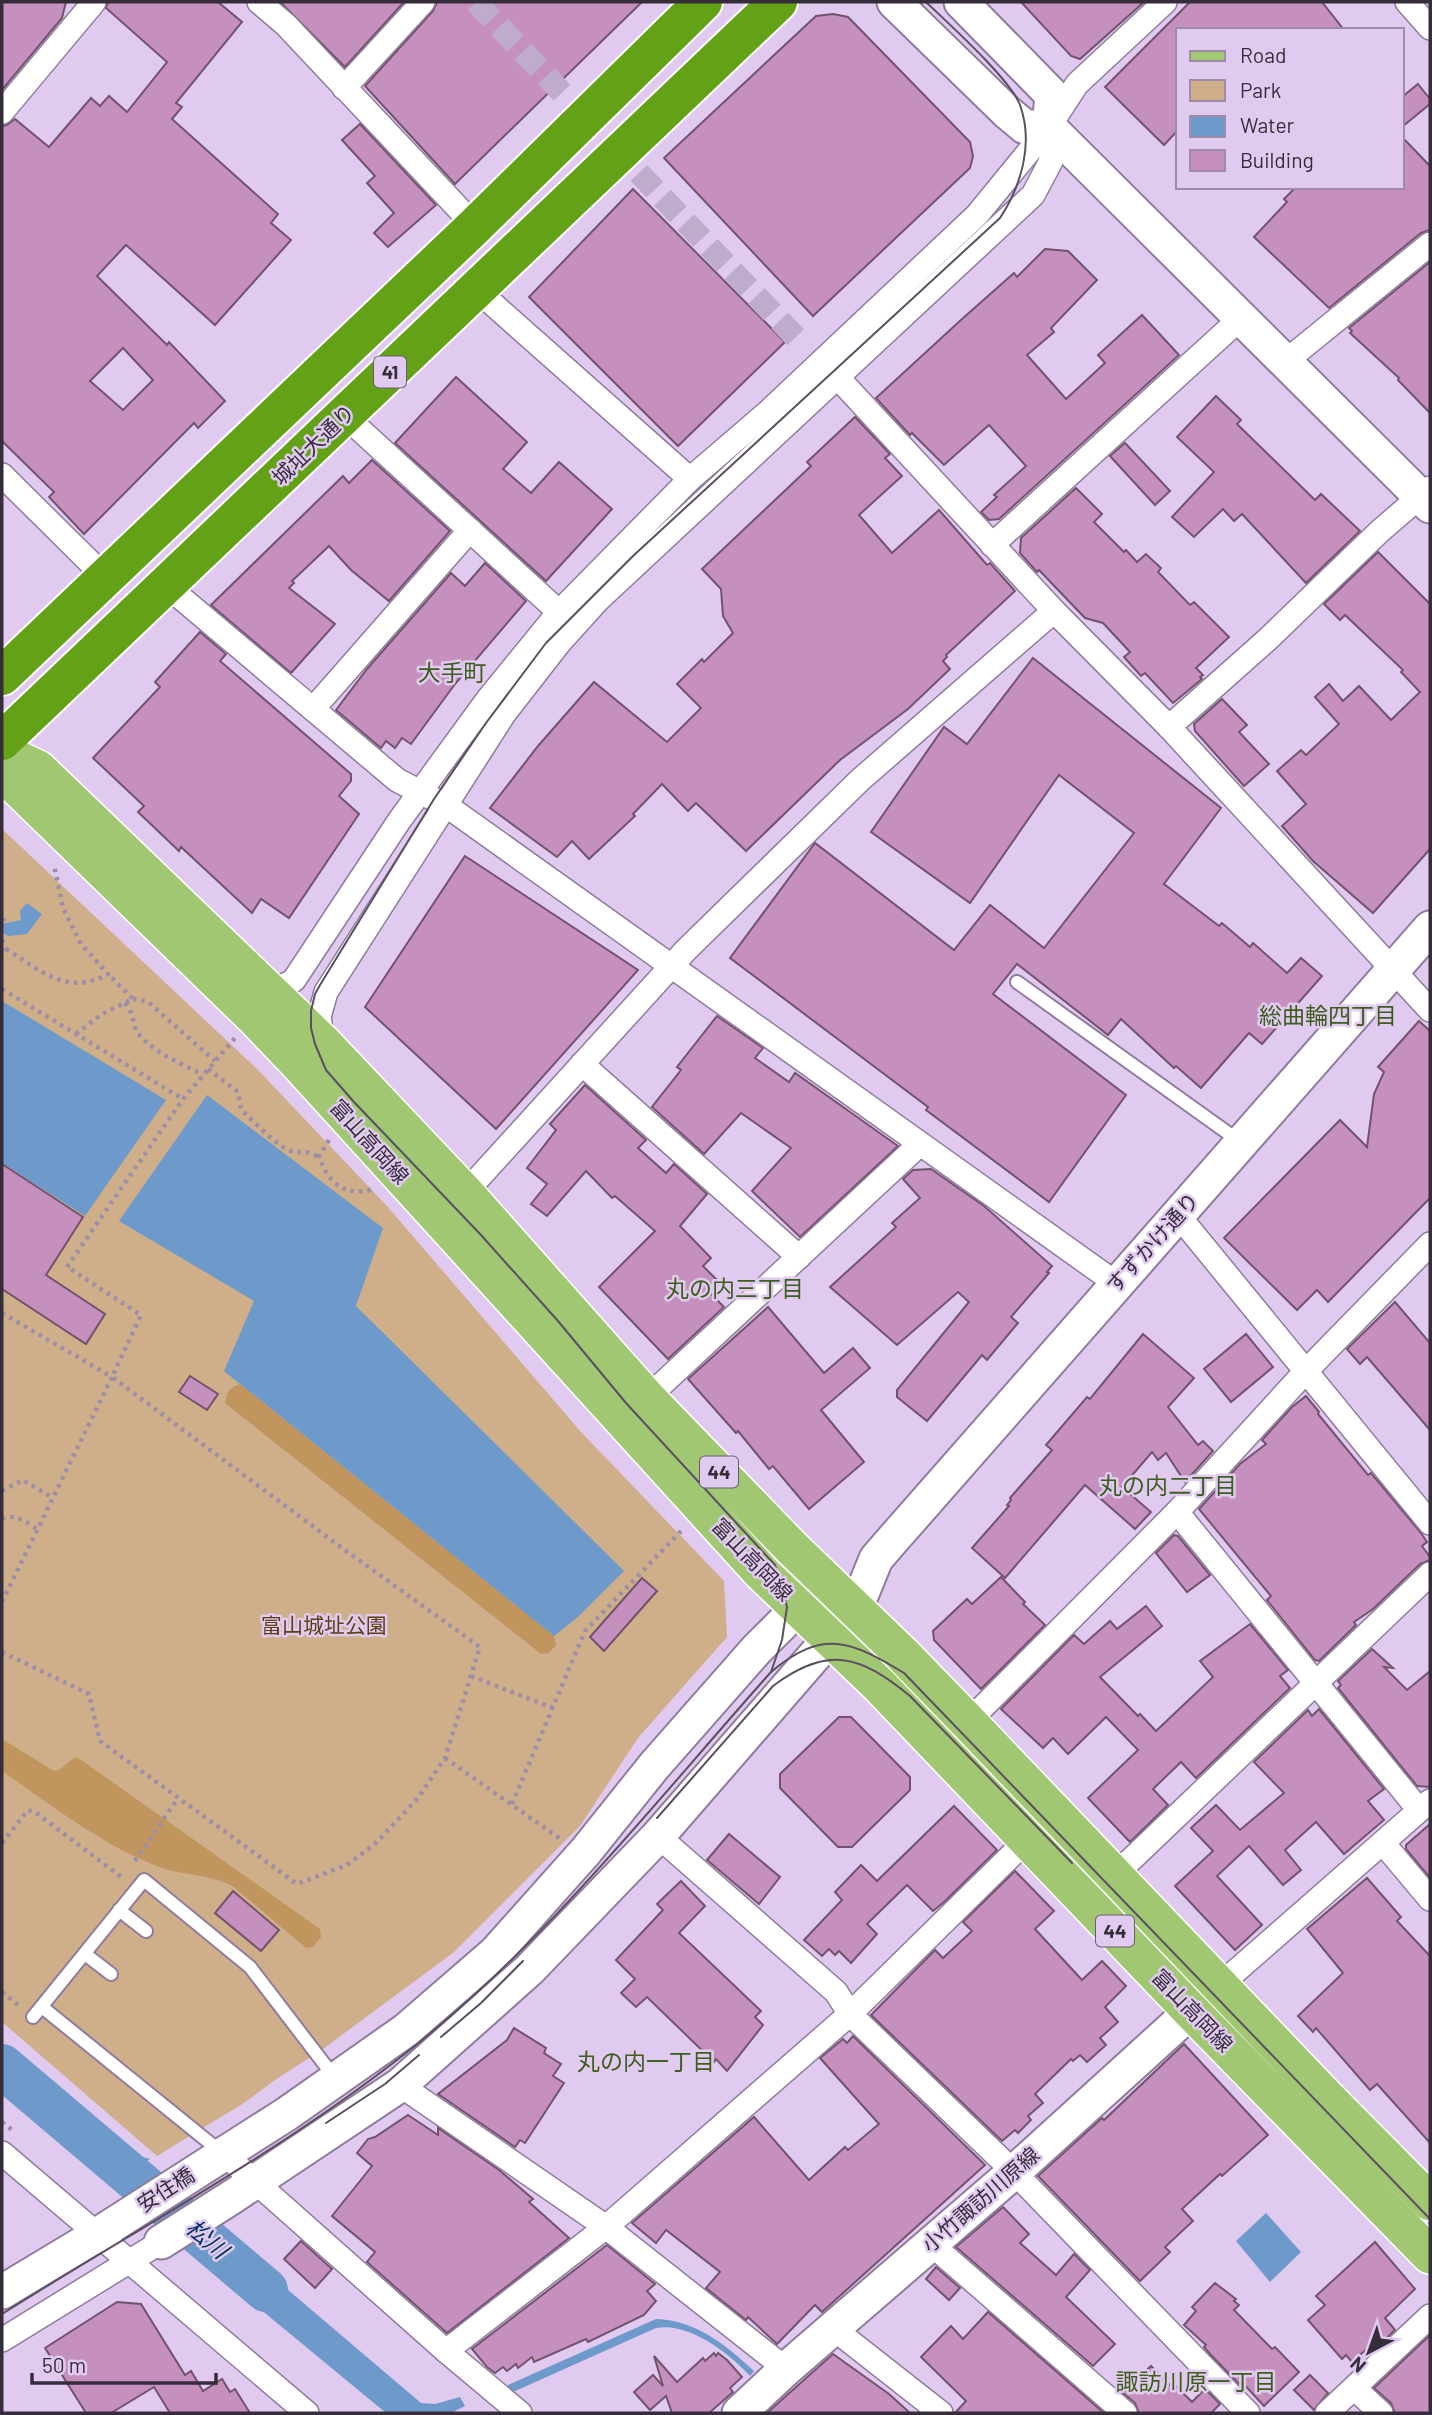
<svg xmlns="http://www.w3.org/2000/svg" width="1432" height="2415" font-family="Barlow,'Noto Sans JP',sans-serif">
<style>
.green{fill:#ceaf89}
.forest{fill:#c0955e}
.water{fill:#6d99cb}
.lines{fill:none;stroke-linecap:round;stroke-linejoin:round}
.river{stroke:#6d99cb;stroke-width:44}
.building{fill:#c690be;stroke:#72536d;stroke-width:2;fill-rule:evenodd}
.street-tunnel{stroke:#bfabcb;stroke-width:23;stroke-dasharray:23 11;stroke-linecap:butt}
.lane-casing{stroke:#907b9d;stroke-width:16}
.street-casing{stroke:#907b9d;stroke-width:26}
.secondary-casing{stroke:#907b9d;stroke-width:37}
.primary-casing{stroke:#fff;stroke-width:40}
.highway-casing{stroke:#fff;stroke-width:42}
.path{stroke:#9e8da9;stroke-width:4.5;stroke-dasharray:3.5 5;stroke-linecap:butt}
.lane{stroke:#fff;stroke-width:12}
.street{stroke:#fff;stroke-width:23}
.secondary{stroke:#fff;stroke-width:33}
.primary{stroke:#a1c773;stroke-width:37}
.highway{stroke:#63a116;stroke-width:38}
.tram{stroke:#5b4f62;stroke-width:2}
.labels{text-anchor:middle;stroke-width:5;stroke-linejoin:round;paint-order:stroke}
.shield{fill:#e1caef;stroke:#695c71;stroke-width:2}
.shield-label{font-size:19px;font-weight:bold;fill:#362d3b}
.street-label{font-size:21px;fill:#362d3b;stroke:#e1caef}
.park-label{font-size:21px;fill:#5d3f14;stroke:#e1caef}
.neighbourhood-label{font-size:23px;fill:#3c5d1c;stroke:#e1caef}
.water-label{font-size:23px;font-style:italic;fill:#023462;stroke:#e1caef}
</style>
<rect width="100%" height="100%" fill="#e1caef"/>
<path class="green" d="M2,829L258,1070L387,1206L581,1432L724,1581L727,1637L638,1738L580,1826L454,1952L323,2049L275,2080L244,2103L157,2156L2,2022Z"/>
<g class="forest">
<path d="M240,1384L554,1636L556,1645L549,1653L541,1654L225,1403C226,1392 230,1387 240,1384Z"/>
<path d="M2,1739L54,1771C64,1769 67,1760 77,1757L320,1929L321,1937L313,1947L306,1948L234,1887C212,1874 185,1876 162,1868C103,1846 53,1806 2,1771Z"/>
</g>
<g class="water">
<path d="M27,903L42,914L27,934L8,936L2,932V924L21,920L20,911Z"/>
<path d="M2,1001L166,1100L85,1216L2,1163Z"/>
<path d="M207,1095L383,1228L356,1306L624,1571L578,1617L554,1636L224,1371L254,1301L119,1221Z"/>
<path d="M2,2045L121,2147L134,2155L150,2159L111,2185L79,2150L2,2085Z"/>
<path d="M1266,2213L1301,2252L1270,2282L1236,2241Z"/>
<path d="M234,2244L421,2403L435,2404L460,2397L465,2406L451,2413H386L202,2261Z"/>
<path d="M656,2319C696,2320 727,2346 754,2371L750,2376C729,2353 689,2322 656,2328L513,2392L506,2386Z"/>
</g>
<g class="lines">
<path class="river" d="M2,2066L266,2290"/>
</g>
<g class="building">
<path d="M2,2H66L62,18L2,90Z"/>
<path d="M108,2H218L242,22L176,103L182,107L172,119L278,214L271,223L291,240L215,325L126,245L97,276L167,345L169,342L225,401L198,428L194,423L84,534L49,497L54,492L2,441V126L7,125L15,119L49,147L91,98L100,106L109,96L127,112L167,62L106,8ZM123,348L153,380L123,410L90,381Z"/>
<path d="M280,2H404L345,67Z"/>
<path d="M437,2H642L455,184L365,86L433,11Z"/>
<path d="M1021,2H1144L1080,59L1071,56Z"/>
<path d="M1190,2H1322L1344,30H1178V130L1164,145L1105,87Z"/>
<path d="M833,14L848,17L970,142L973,156L970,168L813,316L664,158L816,16Z"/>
<path d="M1418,84L1430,99V104L1402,127V97Z"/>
<path d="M360,124L436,205L388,247L374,233L394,213L367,183L375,176L342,140Z"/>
<path d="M1402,137L1430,166V230L1421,233L1329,308L1254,237L1287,202L1284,199L1296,187H1402Z"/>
<path d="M633,189L785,342L678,446L529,297Z"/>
<path d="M1045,249L1068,251L1097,280L1051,328L1054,332L1027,355L1066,399L1105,363L1098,355L1142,315L1179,355L999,519L989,520L981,512L997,497L994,495L1026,466L989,425L944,465L912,433L910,435L876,398L962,319L1014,273L1017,277Z"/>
<path d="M1430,262V413L1398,380L1399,378L1350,333L1352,331L1349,328Z"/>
<path d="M456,377L527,442L503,469L531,493L559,462L612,509L546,581L395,443Z"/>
<path d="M1216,396L1241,420L1237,424L1315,500L1321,494L1360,531L1306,583L1242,514L1234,521L1223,509L1194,537L1172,517L1214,472L1177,437Z"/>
<path d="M855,417L890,454L885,458L902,476L859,515L892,553L939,510L987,565L990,563L1015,591L946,655L947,657L943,661L950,669L908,709L840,760L746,851L696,803L688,811L662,784L633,814L635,816L589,859L572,841L557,857L490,808L538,746L594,682L667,742L701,708L677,684L702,659L704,662L733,633L723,616L721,589L702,569L811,466L807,462Z"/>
<path d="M1125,443L1170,491L1155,505L1110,456Z"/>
<path d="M372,460L450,531L389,601L351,570L329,546L292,581L294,583L289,588L335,624L291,673L211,605L343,476L349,483Z"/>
<path d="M1076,488L1102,514L1094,522L1124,552L1126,550L1137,562L1146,554L1161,568L1158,572L1190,605L1194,602L1229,637L1196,668L1203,675L1200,677L1202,679L1173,703L1145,673L1141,676L1124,657L1130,652L1103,623L1085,618L1039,570L1037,572L1020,553L1021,538Z"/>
<path d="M1378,552L1430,604V849L1373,913L1313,861L1282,826L1306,804L1277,771L1301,750L1306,755L1339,724L1315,697L1329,684L1343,701L1359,686L1391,720L1420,692L1401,672L1403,670L1345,615L1340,620L1324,604Z"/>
<path d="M485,563L526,601L455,684L411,744L402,738L395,748L386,741L381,748L336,710L367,669L451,573L465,586Z"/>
<path d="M200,632L226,654L220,661L351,774V781L339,796L359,814L289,918L261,899L252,913L181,847L179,851L138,812L144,806L93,758L160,687L155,682Z"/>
<path d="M1033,658L1221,808L1164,884L1219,926L1222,923L1250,947L1253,943L1287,973L1301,958L1322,976L1262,1044L1249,1033L1201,1088L1176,1066L1174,1068L1121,1019L1108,1035L1017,964L993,994L1126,1095L1049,1202L926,1110L928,1107L730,958L815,843L954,950L990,905L1044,948L1134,833L1059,775L970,903L871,832L944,727L967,744Z"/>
<path d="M1222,699L1247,725L1239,732L1269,764L1244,786L1195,731L1194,724Z"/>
<path d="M465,856L638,970L496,1129L365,1007Z"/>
<path d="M717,1016L763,1048L755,1058L789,1082L795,1073L898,1146L800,1237L752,1191L791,1148L741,1113L704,1154L652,1107L681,1070L677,1067Z"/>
<path d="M1419,1021L1430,1031V1198L1328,1302L1317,1290L1297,1310L1224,1238L1340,1120L1367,1147L1374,1094L1384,1072L1378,1067Z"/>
<path d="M585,1085L646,1140L638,1148L666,1173L674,1164L707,1194L680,1226L711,1258L703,1266L720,1283L710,1293L724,1307L668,1359L599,1287L655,1231L615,1196L612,1198L586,1171L547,1216L531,1204L547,1184L527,1168L556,1130L550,1124Z"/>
<path d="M2,1164L83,1217L46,1275L105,1314L86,1344L2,1289Z"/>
<path d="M931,1169L984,1206L1052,1266L1047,1272L1049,1273L1011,1317L1018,1323L987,1360L982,1355L927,1421L897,1397V1390L969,1302L958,1292L897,1345L830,1287L896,1227L892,1223L920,1198L903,1179L913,1170Z"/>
<path d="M1395,1302L1430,1343V1430L1367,1357L1360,1364L1347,1349Z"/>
<path d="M768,1307L824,1373L853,1348L870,1368L821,1410L864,1462L809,1509L773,1466L769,1469L738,1431L736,1433L688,1379Z"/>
<path d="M1143,1334L1194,1378L1168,1407L1198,1445L1203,1441L1213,1451L1185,1482L1166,1453L1158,1460L1152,1452L1122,1487L1151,1512L1135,1529L1085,1485L1005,1578L972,1548L1009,1506L1007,1505L1011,1500L1010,1498L1052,1450L1046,1445L1087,1397L1090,1399Z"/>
<path d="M1246,1334L1273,1367L1231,1402L1204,1369Z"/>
<path d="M190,1376L218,1394L207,1410L179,1392Z"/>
<path d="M1306,1396L1319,1412L1318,1414L1368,1475L1371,1473L1421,1533L1427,1542L1422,1546L1430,1557V1560L1420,1564L1373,1609L1354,1622L1356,1625L1319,1661L1315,1660L1267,1600L1271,1596L1199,1509L1240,1464L1266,1444L1262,1440L1292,1407Z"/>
<path d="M1174,1535L1178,1536L1210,1575L1187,1592L1156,1553Z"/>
<path d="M1001,1577L1025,1602L1023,1604L1045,1625L981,1689L934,1640L933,1631L967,1599L972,1604Z"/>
<path d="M642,1578L657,1591L604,1651L590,1637Z"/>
<path d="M1146,1606L1162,1626L1100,1677L1138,1716L1140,1714L1156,1731L1213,1677L1200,1661L1250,1624L1288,1670L1280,1676L1290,1688L1196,1778L1181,1762L1153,1789L1168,1805L1130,1842L1088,1798L1138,1750L1106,1717L1068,1754L1053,1738L1043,1748L1001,1709L1074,1635L1084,1644L1110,1621L1117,1629Z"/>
<path d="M1372,1649L1393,1668L1384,1667L1407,1690L1430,1671V1787L1417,1786L1338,1688L1341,1685L1338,1681Z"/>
<path d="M1319,1709L1384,1789L1368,1801L1384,1820L1344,1854L1316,1822L1285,1850L1301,1870L1283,1885L1249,1846L1217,1876L1262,1925L1235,1950L1175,1886L1213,1851L1191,1828L1216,1805L1240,1830L1284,1793L1254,1762L1308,1710L1312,1716Z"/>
<path d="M839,1717H851L910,1777V1790L852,1847H838L780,1788V1774Z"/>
<path d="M954,1806L997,1850L944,1902L933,1911L907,1885L867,1924L877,1934L851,1963L839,1951L835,1955L829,1949L822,1956L804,1940L842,1900L835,1892L861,1865L877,1881Z"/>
<path d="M1430,1824V1878L1406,1849V1845Z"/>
<path d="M729,1834L780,1877L759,1904L707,1860Z"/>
<path d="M1015,1871L1054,1911L1035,1929L1082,1980L1102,1961L1126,1986L1105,2007L1118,2022L1100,2038L1106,2045L1087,2062L1080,2055L1073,2061L1071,2059L1035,2094L1043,2103L1028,2116L1031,2120L1018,2133L1015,2130L1002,2141L871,2015L935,1950L943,1958L972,1931L963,1922Z"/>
<path d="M1367,1878L1401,1917L1397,1921L1430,1956V2143L1377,2084L1370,2090L1316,2028L1313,2032L1298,2016L1343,1973L1307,1929Z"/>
<path d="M681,1881L705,1906L679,1933L761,2011L755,2017L763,2025L727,2071L716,2059L714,2062L647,1997L636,2007L621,1993L635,1979L616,1960L663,1910L657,1904Z"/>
<path d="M233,1891L279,1930L261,1951L215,1913Z"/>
<path d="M514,2028L546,2048L544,2053L561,2064L553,2076L564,2083L525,2143L520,2140L515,2147L438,2094L507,2040Z"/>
<path d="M853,2036L985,2165L822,2312L815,2305L777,2344L748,2317L746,2320L706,2288L720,2272L666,2230L656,2243L632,2223L754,2117L809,2180L845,2147L848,2150L879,2124L820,2058L843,2039L847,2043Z"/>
<path d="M1184,2044L1268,2135L1222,2176L1220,2174L1182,2209L1193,2221L1165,2247L1170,2252L1140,2281L1038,2176L1102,2118L1104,2120Z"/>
<path d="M408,2115L438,2135V2128L499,2170L533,2199L529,2202L569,2238L447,2333L367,2262L375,2252L332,2216L372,2166L357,2153L368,2139L375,2137Z"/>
<path d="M1003,2207L1029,2234L1020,2243L1056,2275L1074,2254L1090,2270L1066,2297L1115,2344L1093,2366L956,2247Z"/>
<path d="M301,2241L332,2269L315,2288L284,2259Z"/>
<path d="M1375,2242L1415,2289L1385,2318L1395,2330L1376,2348L1377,2340L1352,2362L1346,2355L1342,2359L1308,2320L1325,2305L1316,2296Z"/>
<path d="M607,2245L655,2284L647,2291L656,2301L644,2315L588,2342L586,2339L534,2362L532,2357L518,2368L516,2364L507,2371L503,2367L495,2373L487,2367L472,2349Z"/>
<path d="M936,2267L960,2288L949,2300L926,2279Z"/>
<path d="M1215,2283L1236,2299L1234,2301L1239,2305L1234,2310L1272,2349L1275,2347L1299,2372L1264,2406L1241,2381L1239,2384L1210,2354L1204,2347L1206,2345L1184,2325L1196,2311L1192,2307Z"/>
<path d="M117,2302L141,2304L185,2375L191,2371L203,2391L222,2379L230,2392L235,2389L250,2413H170L154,2387L111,2413H86L45,2348Z"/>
<path d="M988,2312L1104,2413H955L966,2401L921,2357L951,2326L963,2339Z"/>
<path d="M1430,2335V2413H1395L1391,2403L1374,2388Z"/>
<path d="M714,2353L716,2356L718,2353L727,2360L742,2377L730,2388L733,2392L709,2413H672L666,2396L650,2410L634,2392L653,2375L663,2386L654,2356L677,2382L703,2358L705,2361Z"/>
<path d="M833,2354L889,2394L910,2413H767Z"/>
<path d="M1151,2366L1169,2385L1172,2382L1192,2402L1205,2389L1220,2404L1211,2413H1139L1135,2403L1123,2393Z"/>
<path d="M1310,2375L1328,2393L1314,2410L1294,2390Z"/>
</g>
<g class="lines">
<g class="street-tunnel">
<path d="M476,2L568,99"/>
<path d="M639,173L803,345"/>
</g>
<defs>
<g id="lane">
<path d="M1017,982L1239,1141"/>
<path d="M119,1910L146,1931"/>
<path d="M85,1954L111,1974"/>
<path d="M42,2007L221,2152"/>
<path d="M33,2017L144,1880L250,1967L335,2078"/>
</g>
<g id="street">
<path d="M259,2L286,25L475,226"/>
<path d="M1407,2L1430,28"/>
<path d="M344,88L423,2"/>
<path d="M2,112L94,2"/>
<path d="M477,290L690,479"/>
<path d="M1286,361L1430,244"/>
<path d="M827,366L1054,611L1169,727L1430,1010"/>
<path d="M345,416L559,612"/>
<path d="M2,475L106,578"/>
<path d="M992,545L1242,317"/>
<path d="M167,586L397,780L447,806L1117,1284"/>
<path d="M313,709L470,530"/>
<path d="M1169,727L1268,639L1380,531L1430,488"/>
<path d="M261,984C274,989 282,988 294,980L399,821L488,699L559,612L690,479L768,412L977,215L1049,127L1077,84L1165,2"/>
<path d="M323,1043L319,1017L326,992L504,714L560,642L598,600L1033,195L1051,161L1049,127"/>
<path d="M582,1064L799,1257"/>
<path d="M465,1193L686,950L860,780L1054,611"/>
<path d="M1178,1215L1430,1523"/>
<path d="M647,1398L920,1144"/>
<path d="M1177,1512L1419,1810"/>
<path d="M968,1722L1177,1512L1306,1371L1430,1244"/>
<path d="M658,1836L836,1992L850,2014L1014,2172L1248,2413"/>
<path d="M1383,1843L1430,1899"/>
<path d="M1115,1875L1430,1574"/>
<path d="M1220,1985L1430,1801"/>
<path d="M400,2085L606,2227L786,2369"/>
<path d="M2,2153L307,2413"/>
<path d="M224,2154L446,2351L520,2413"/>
<path d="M931,2244L1125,2413"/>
<path d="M834,2329L941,2413"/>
<path d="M2,2340L161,2242"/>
<path d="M446,2351L606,2227L850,2014L1028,1839"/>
<path d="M1354,2388L1381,2413"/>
<path d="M1327,2413L1430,2316"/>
</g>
<g id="secondary">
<path d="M894,2L1007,112L1025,127H1049L1430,506"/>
<path d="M961,2L1052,95L1049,127"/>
<path d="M161,2242L232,2197L400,2085L530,1969L658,1836L856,1608L876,1559L888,1545L1430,928"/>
<path d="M2,2292L97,2235L288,2113L406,2030L495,1953L586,1851L654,1766L757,1649L798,1608L819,1592"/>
<path d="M739,2413L786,2369L1014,2172L1210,1994"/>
</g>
<g id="primary">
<path d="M2,752L38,769L323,1043L465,1193L647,1398L791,1547L902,1654L968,1722L1325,2096L1430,2202"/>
<path d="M2,761L18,788L255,1018L300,1065L761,1572L879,1685L1191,2011L1430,2255"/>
</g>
<g id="highway">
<path d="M2,676L475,226L703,2"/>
<path d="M2,741L778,2"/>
</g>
</defs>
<use href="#lane" class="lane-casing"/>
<use href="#street" class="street-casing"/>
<use href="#secondary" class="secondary-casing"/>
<use href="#primary" class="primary-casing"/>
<use href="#highway" class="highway-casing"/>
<g class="path">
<path d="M2,929L4,918"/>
<path d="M2,940L6,949L2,955"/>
<path d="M6,949C40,970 68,997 108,974L81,944L63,908L54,865"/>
<path d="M2,989L183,1099"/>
<path d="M133,999L147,1001L215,1061"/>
<path d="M125,1003C136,1016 131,1023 138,1033C153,1053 181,1063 203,1075"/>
<path d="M76,1034L102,1014L133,999L108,974"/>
<path d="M208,1069L238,1092L241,1110C254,1121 276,1146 291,1151C302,1154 305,1149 319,1157"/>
<path d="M329,1140L319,1157C329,1184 345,1197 374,1189"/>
<path d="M2,1313L112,1377L2,1602"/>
<path d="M2,1491L23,1480L53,1498"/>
<path d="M2,1519C13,1512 27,1523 37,1529"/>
<path d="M2,1652L89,1694L100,1741L297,1884L347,1865L376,1843L418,1798L445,1758L480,1647L342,1548L112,1377L141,1315L67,1267L183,1099L235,1038"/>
<path d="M471,1676L553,1708"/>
<path d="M445,1758L562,1840"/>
<path d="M512,1804L585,1631L682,1530"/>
<path d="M2,1843L28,1810L35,1812L124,1879"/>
<path d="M135,1861L178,1798"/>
<path d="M2,1992L22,2008"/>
<path d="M2,2122L12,2130"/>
</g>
<use href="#lane" class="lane"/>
<use href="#street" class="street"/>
<use href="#secondary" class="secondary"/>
<use href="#primary" class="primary"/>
<use href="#highway" class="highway"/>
<g class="tram">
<path d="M771,1672L782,1640L787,1607L775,1565L626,1403L558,1321L481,1235L354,1102L326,1070L315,1044L311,1028V1011L315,994L320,985L434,799L486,723L546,643L633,556L1000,218C1021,186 1034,144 1020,105C1010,79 949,24 926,2"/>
<path d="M657,1818L773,1686C828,1645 860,1655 910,1696L1072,1863"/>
<path d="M441,2037L481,2003L523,1961"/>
<path d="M326,2123L385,2084L419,2055"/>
<path d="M2,2314C137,2229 280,2152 406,2053C545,1944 654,1803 771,1672C823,1628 851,1641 904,1673L1430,2219"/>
</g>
</g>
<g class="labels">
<g class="shield">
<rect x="374" y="356.5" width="32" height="31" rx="5"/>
<rect x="700" y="1456.5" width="38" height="31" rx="5"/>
<rect x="1096" y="1915.5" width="38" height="31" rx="5"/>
</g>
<g class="shield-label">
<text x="390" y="379">41</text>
<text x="719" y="1479">44</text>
<text x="1115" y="1938">44</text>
</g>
<g class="street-label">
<text transform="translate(314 445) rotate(-44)" y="7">城址大通り</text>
<text transform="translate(369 1142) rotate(48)" y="7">富山高岡線</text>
<text transform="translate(1153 1243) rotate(-48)" y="7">すずかけ通り</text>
<text transform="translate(752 1560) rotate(46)" y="7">富山高岡線</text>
<text transform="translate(1192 2011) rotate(46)" y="7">富山高岡線</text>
<text transform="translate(166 2190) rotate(-33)" y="7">安住橋</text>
<text transform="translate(981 2200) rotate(-41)" y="7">小竹諏訪川原線</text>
</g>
<g class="park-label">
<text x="324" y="1633">富山城址公園</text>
</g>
<g class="neighbourhood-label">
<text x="452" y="681">大手町</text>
<text x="1328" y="1024">総曲輪四丁目</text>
<text x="735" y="1297">丸の内三丁目</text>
<text x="1168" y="1494">丸の内二丁目</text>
<text x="646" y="2070">丸の内一丁目</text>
<text x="1196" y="2390">諏訪川原一丁目</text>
</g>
<g class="water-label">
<text transform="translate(207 2239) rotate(40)" y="8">松川</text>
</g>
</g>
<rect width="1432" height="2415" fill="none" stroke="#362d3b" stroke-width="7"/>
<rect x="1176" y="28" width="228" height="161" fill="#e1caef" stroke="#9d8ba7" stroke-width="2"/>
<rect x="1190" y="51" width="35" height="10" fill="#a1c773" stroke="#9d8ba7" stroke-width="2"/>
<text x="1240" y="63" font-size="21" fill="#362d3b">Road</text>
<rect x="1190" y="80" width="35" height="21" fill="#ceaf89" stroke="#9d8ba7" stroke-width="2"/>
<text x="1240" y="98" font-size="21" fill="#362d3b">Park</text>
<rect x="1190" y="116" width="35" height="21" fill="#6d99cb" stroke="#9d8ba7" stroke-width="2"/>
<text x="1240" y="133" font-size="21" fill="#362d3b">Water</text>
<rect x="1190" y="150" width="35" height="21" fill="#c690be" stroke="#9d8ba7" stroke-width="2"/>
<text x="1240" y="168" font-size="21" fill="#362d3b">Building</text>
<g transform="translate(1369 2352) rotate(221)" stroke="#e1caef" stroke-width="5" paint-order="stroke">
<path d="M0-5L12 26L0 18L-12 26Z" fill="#362d3b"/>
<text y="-10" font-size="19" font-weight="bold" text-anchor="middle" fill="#362d3b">N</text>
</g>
<path d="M32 2373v10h184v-10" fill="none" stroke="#362d3b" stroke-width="3.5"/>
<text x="42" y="2373" font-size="21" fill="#362d3b" stroke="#e1caef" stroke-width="5" paint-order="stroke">50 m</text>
</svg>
